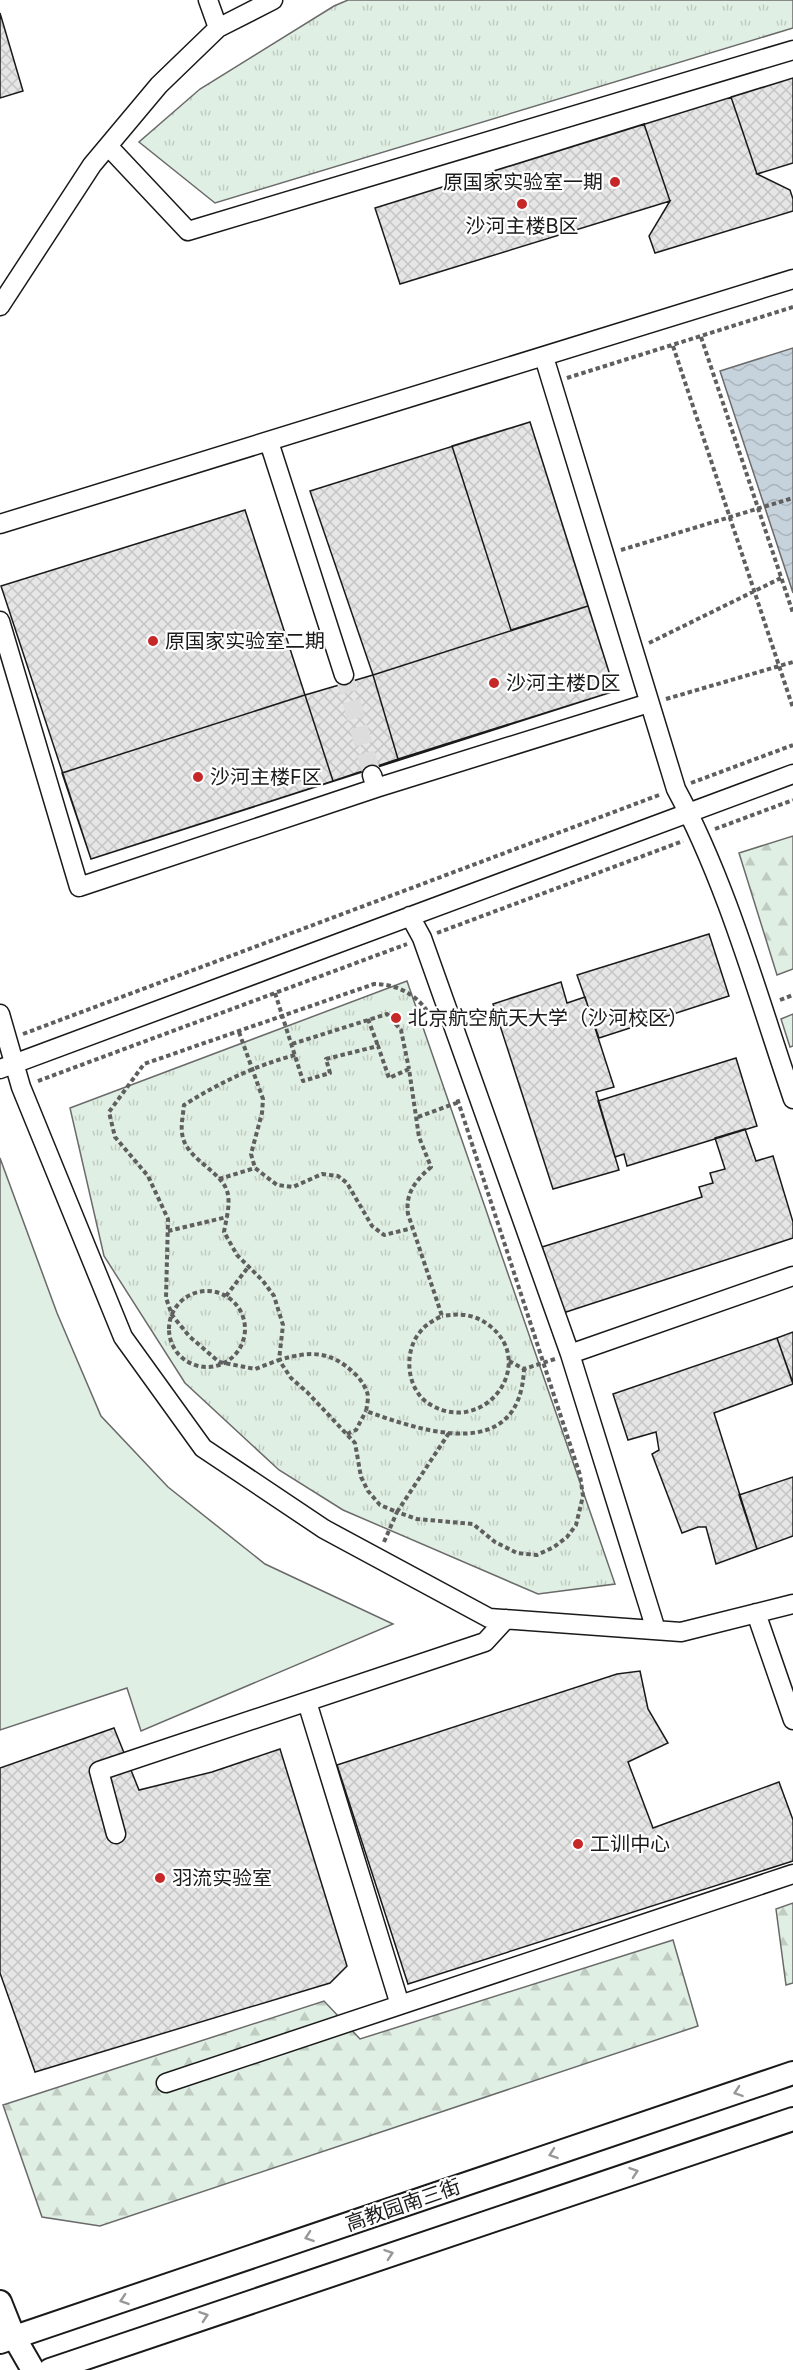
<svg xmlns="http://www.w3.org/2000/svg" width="793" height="2370" viewBox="0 0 793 2370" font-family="Inter,'Noto Sans SC',sans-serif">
  <defs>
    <pattern id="forest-firs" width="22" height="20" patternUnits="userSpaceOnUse" patternTransform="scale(1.5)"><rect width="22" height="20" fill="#e0efe3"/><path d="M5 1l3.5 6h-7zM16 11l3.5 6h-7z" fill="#c0ccc2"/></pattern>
    <pattern id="park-tufts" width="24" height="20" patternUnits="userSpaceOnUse" patternTransform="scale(1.5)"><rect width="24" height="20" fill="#e0efe3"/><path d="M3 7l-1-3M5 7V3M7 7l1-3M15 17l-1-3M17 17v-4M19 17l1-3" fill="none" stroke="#c0ccc2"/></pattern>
    <pattern id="water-waves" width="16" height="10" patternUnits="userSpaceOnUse" patternTransform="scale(1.5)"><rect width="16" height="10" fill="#c6d2dc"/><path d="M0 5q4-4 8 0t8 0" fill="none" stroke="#aab4bc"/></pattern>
    <pattern id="building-cross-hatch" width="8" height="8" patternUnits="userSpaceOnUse" patternTransform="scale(1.5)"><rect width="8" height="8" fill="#e6e6e6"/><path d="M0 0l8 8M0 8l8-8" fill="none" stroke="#c5c5c5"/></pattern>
  </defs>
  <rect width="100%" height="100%" fill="#fff"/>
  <path fill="#e0efe3" stroke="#6a6a6a" stroke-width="1.5" d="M0,1158L57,1313L101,1416L168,1487L265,1564L393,1624L141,1731L127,1688L0,1730Z"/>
  <path fill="url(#forest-firs)" stroke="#6a6a6a" stroke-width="1.5" d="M793,836V969L777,975L739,853Z
    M793,1014V1046L790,1047L781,1019Z
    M793,1903V1983L786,1985L776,1909Z
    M673,1940L698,2026L100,2226L42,2217L3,2105L324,2001L360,2039Z"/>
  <path fill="url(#park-tufts)" stroke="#6a6a6a" stroke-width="1.5" d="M348,0H793V28L215,203L139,142L200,89L334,6Z
    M407,981L615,1584L538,1594L343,1510L279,1470L185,1383L104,1256L70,1108Z"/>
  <path fill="url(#water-waves)" stroke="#6a6a6a" stroke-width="1.5" d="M793,348V593L720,371Z"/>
  <path fill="url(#building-cross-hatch)" stroke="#1a1a1a" stroke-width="1.5" d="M0,13L23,91L0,98Z
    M793,78V163L757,174L790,190L793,199V211L655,253L649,236L670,201L400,284L375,208Z
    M793,78V163L757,174L731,97Z
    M644,124L670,201L400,284L375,208Z
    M530,422L615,691L91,859L1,586L245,510L305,695L373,675L310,491Z
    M530,422L588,606L511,630L452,446Z
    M588,606L615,691L398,759L373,675Z
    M373,675L398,759L333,781L305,695Z
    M305,695L333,781L91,859L62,773Z
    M709,934L729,996L599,1038L577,975Z
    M561,982L567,1003L585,997L614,1087L596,1092L619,1170L553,1189L493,1004Z
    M736,1058L757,1126L627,1166L624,1154L615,1157L598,1101Z
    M745,1129L756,1161L773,1156L793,1222V1238L563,1313L542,1247L702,1197L699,1187L713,1183L710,1173L725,1169L715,1138Z
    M793,1332V1383L777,1338Z
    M777,1338L793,1384L714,1413L757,1549L716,1564L706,1527H698L682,1533L652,1454L659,1450L656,1432L628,1440L613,1394Z
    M793,1477V1536L757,1549L739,1495Z
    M640,1671L648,1709L668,1743L628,1762L653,1828L779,1782L793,1820V1861L408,1984L337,1765L617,1674Z
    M114,1728L139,1790L212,1772L280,1749L347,1966L330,1983L35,2072L0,1973V1768Z"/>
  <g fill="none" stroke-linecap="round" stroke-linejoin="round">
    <path stroke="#ddd" stroke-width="18" stroke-dasharray="18 9" stroke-linecap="butt" d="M344,675L372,775"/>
    <defs>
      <path id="minor" d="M208,0L218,28
        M108,146L188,231L793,50
        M0,306L92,165L159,85L218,28L273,0
        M544,357L676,789C727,883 758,997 793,1099
        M269,442L344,675
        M0,524L793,279
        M0,621L79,887L376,788L372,775
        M376,788L649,703
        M410,916L422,938L570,1354L656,1630
        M0,1014L21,1087L123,1337L203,1448L324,1529L489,1618L681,1632L793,1604
        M0,1069L793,774
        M570,1354L793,1276
        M756,1613L793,1720
        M307,1702L400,2005
        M116,1834L99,1771L485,1642L506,1619
        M166,2083L793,1874"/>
      <path id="tertiary" d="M0,2302L14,2337L33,2370
        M0,2342L793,2073
        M50,2370L793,2119"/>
    </defs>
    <use href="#minor" stroke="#1a1a1a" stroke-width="21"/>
    <use href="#tertiary" stroke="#1a1a1a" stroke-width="26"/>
    <path stroke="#5f5f5f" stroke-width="4" stroke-dasharray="4.5 3" stroke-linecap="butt" d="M701,337L793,613
      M673,346L793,708
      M567,378L793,307
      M621,550L793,498
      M649,643L781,578
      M666,699L793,662
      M691,783L793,745
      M715,829L793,800
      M437,933L683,841
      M275,993L303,1081L330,1073L326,1059L378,1046L389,1078L409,1069L419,1137L431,1167C416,1180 405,1193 408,1214L442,1316C434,1320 426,1324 420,1332C403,1352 406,1391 431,1405C485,1436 538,1364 490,1326C475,1314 460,1313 442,1316
      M780,1000L793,995
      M427,1011C415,993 395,984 374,984L144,1064L109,1112L115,1137L148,1176L168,1219L166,1298L172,1315L189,1336L219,1362L255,1369L279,1360L291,1378L307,1392L355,1443L361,1477L368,1491L380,1505L397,1512L449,1433
      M368,1019L378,1046
      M239,1032L263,1099L262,1113L251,1154L255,1168L277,1185L293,1187L322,1174L338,1176L347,1183L372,1226L384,1235L413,1228
      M23,1034L659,795
      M292,1044L387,1014L401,1030L409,1069
      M295,1055C254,1066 219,1083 184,1105C183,1116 180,1127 183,1138C189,1161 225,1173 228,1195C230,1207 226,1220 224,1232L237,1255L263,1281L274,1296L283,1325L279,1360C309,1351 330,1350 354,1373C359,1377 365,1386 367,1392C369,1397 367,1406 366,1411C424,1432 520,1464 524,1369
      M38,1081L407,944
      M418,1117L459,1102
      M219,1179L255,1168
      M168,1231L227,1217
      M169 1329a38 38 0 1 1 76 0a38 38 0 1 1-76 0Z
      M226,1296L249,1266
      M509,1361L524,1369L555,1359
      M347,1434L356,1430L366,1411
      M384,1542L397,1512L417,1519L473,1524L495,1542L517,1553L537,1555L554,1547L567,1537L576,1525L583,1496L580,1475L457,1098"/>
    <use href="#minor" stroke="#fff" stroke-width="18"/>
    <use href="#tertiary" stroke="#fff" stroke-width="22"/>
  </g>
  <defs><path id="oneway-chevron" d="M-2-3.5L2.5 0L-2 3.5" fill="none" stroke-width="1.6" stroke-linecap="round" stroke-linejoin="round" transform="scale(1.5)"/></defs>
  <g stroke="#989898">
    <use href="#oneway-chevron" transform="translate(738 2092) rotate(161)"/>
    <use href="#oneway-chevron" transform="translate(553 2154) rotate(161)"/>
    <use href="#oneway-chevron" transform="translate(634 2172) rotate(-19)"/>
    <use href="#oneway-chevron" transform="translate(309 2237) rotate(161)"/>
    <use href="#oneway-chevron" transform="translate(389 2254) rotate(-19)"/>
    <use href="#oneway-chevron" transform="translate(124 2300) rotate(161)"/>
    <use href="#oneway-chevron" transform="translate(204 2316) rotate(-19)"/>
  </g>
  <g fill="#c62828" stroke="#fff" stroke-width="2">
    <circle cx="615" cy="182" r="6"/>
    <circle cx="522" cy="204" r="6"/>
    <circle cx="153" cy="641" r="6"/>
    <circle cx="494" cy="683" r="6"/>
    <circle cx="198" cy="777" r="6"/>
    <circle cx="396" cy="1018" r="6"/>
    <circle cx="578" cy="1844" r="6"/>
    <circle cx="160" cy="1878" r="6"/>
  </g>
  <g text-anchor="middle" stroke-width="4.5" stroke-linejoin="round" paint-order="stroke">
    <g font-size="20" fill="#1a1a1a" stroke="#fff" text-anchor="start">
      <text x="603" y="189" text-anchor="end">原国家实验室一期</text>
      <text x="522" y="233" text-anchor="middle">沙河主楼B区</text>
      <text x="165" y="648">原国家实验室二期</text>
      <text x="506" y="690">沙河主楼D区</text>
      <text x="210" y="784">沙河主楼F区</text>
      <text x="408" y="1025">北京航空航天大学（沙河校区）</text>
      <text x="590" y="1851">工训中心</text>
      <text x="172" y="1885">羽流实验室</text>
    </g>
    <g font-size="20" fill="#1a1a1a" stroke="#fff">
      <text transform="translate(403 2205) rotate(-19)" y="7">高教园南三街</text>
    </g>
  </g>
</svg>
